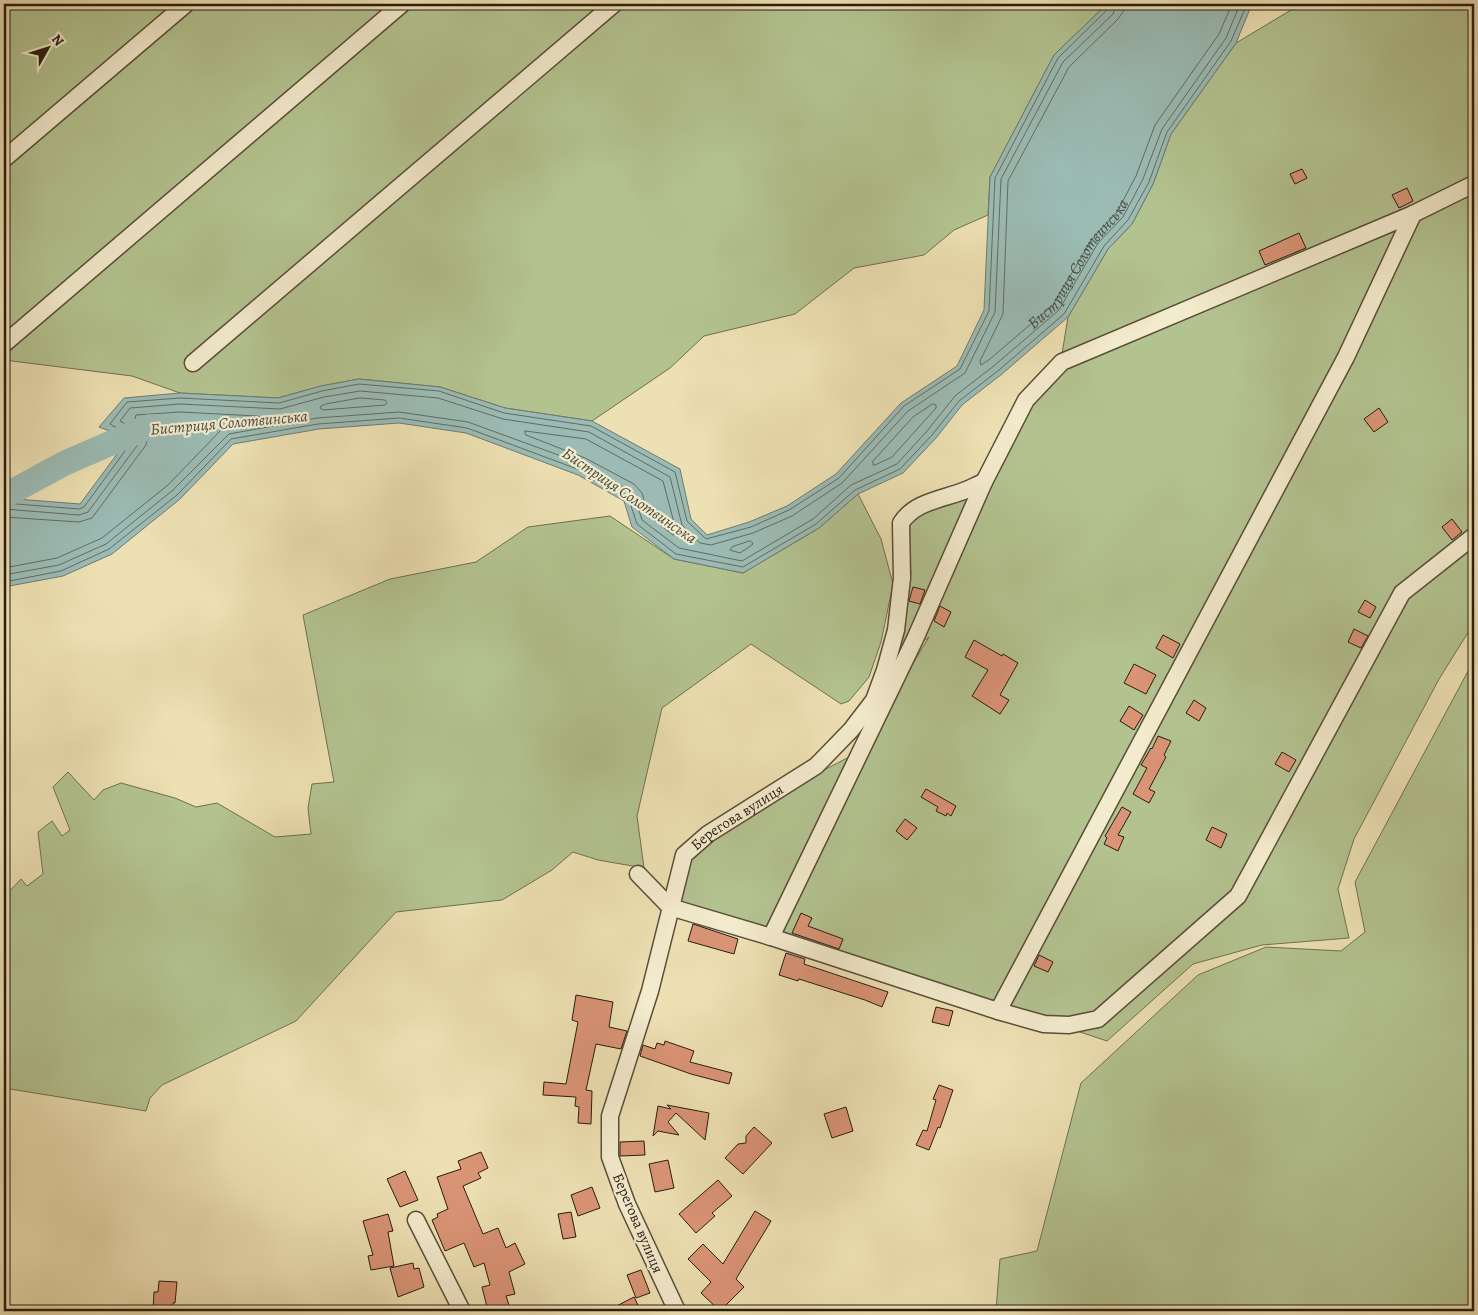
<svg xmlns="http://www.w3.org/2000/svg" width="1478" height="1315" viewBox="0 0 1478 1315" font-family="Alegreya,serif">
  <rect width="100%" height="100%" fill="#ede0b2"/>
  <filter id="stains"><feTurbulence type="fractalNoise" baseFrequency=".004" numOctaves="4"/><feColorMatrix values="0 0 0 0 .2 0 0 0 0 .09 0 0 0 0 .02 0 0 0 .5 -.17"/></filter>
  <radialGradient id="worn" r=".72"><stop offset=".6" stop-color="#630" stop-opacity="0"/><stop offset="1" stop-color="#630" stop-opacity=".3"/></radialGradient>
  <path fill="#b3c390" stroke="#6e7050" d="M4,4H1107L1054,55L990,177L988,215L954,230L924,255L854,268L795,314L704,336L670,368L592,421L505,408L440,387L359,379L321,386L278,398L180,393L132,376L4,360Z
    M1301,4H1474V623L1439,679L1354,839L1338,889L1349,938L1262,945L1193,964L1107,1041L1032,1016L674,903L687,856L788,789L868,747L895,693L929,637L895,663L904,631L911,572L906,549V525L927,506L968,493L1022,410L1060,366L1068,317L1108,249L1132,224L1153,184L1171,134L1236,43Z
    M858,494L881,539L893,584L881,642L869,677L849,701L841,704L751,644L662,708L637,816L644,868L598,860L573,852L552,870L502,900L396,912L296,1021L162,1085L150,1098L146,1111L4,1088V897L21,879L27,886L43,874L38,832L52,821L62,836L70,830L53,787L68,772L94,800L103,790L121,783L175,798L196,807L217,803L275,837L311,834L308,808L312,784L334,782L303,615L390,579L476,562L528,527L610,516L674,559L743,573L819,528Z
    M1474,660V1311H996L1000,1259L1037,1251L1081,1083L1198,975L1266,947L1341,951L1365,932L1355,882Z"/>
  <path fill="#9bbbb4" stroke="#6d7b73" d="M1107,4H1252L1236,43L1171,134L1153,184L1132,224L1108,249L1068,317L1002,374L962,405L936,438L903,473L858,494L819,528L743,573L674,559L632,527L624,501L578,475L466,433L399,423L319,429L233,444L180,499L112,554L63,576L4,587V498L80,504L129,438L99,427L124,398L180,393L278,398L321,386L359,379L440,387L505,408L592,421L680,469L691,519L707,535L749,522L787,506L836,474L901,403L957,366L984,310L990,177L1054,55Z"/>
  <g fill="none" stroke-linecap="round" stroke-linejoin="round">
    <g stroke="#626c62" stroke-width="1">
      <path id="s1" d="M1124,4L1123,12L1118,19L1069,67L1008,181L1003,314L980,361L981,365L990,359L1053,305L1092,239L1117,212L1136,176L1155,125L1219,34L1232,4"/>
      <path d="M360,398L385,400L387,403L385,405L323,410L320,408L321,406L326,404Z"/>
      <path d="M933,404L936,405V408L892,457L875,465H873V461L913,417Z"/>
      <path d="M525,431L586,439L663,481L677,534L673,535L649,516L642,493L634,484L585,458L526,435Z"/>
      <path d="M4,503L79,509L84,507L133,440C133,429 117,430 110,424L127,402L180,398L279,403L322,391L359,384L439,391L504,413L591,426L675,472L687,521L706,539L751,527L789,510L839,478L904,406L960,369L989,311L995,178L1058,58L1108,9L1110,4"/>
      <path d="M4,509L79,515L88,512L139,443C142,428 130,427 120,421L130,408L180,404L280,409L324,397L360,391L438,398L503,419L589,432L670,477L682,525L700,543L711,545L753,533L792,516L842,483L908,411L965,373L995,312L1001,179L1063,62L1113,14L1116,4"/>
      <path d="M4,517L79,522L92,518L146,445C149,434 145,426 135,419L136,415L180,412L257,416L260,417L258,421L230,425L222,429L168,485L102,538L57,558L4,568"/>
      <path d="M750,541L753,543L752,545L740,553L730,550L732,547Z"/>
      <path d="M4,575L59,565L106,544L173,490L229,434L317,418L399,412L468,422L583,464L632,492L635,497L642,520L679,548L742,561L813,519L851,485L897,464L927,431L955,396L995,365L1059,310L1098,243L1123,217L1143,179L1162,129L1226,38L1240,4"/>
      <path d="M4,582L61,571L109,549L177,495L231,439L318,424L399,418L467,428L580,470L628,497L637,524L676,554L743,567L816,524L855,490L900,469L932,435L959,401L999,370L1064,314L1104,246L1128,220L1149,182L1167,132L1231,41L1247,4"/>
    </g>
    <path stroke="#9bbbb4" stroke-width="25" d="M4,496L65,463L148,427H158"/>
  </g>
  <path fill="#da9476" stroke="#281c11" d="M1302,169L1307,178L1295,184L1290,174Z
    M1407,188L1413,201L1399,208L1392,195Z
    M1299,233L1306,248L1265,265L1259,251Z
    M1379,408L1388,422L1374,432L1364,419Z
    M1452,519L1462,532L1452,540L1442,527Z
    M913,587L925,590L920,604L909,601Z
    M1365,600L1376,607L1370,618L1358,612Z
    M940,606L951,612L944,627L934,621Z
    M1354,629L1368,636L1361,648L1348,642Z
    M1163,635L1180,644L1173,658L1156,648Z
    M974,640L1002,656L1003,654L1018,663L1000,695L1009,700L1000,714L972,696L988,670L965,657Z
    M1134,664L1156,675L1146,694L1124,683Z
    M1194,700L1206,708L1199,721L1186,713Z
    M1129,706L1143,715L1134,730L1120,721Z
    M1158,736L1171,741L1164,755L1166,757L1149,789L1155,792L1149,803L1133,794L1147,768L1141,765L1151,748L1152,749Z
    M1282,752L1296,760L1289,772L1275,764Z
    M926,789L956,806L951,816L947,813L946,816L936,811L938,807L921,797Z
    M1122,807L1131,812L1118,835L1124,837L1118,851L1104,844L1107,838L1105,836Z
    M905,819L917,828L907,840L896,831Z
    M1212,827L1227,834L1221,848L1206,840Z
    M801,913L812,918L808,926L843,939L839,949L792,933Z
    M693,924L738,939L734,954L688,941Z
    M786,953L805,959L804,964L888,992L882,1007L865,1000L799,979L798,981L779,975Z
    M1039,955L1053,962L1048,972L1034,966Z
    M576,995L613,1002L609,1027L627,1031L621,1049L596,1044L586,1090L592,1091L591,1124L578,1123L579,1107L575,1106L576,1097L543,1095L544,1082L566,1084L578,1022L572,1020Z
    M936,1007L953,1011L949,1026L932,1022Z
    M665,1041L694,1051L690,1062L732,1073L729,1084L691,1074L640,1056L643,1045L655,1049L657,1043L664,1045Z
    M939,1085L953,1090L940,1128L938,1127L929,1150L916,1145L923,1130L927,1131L936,1100L933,1099Z
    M667,1105L709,1113L705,1140L676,1113L668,1122L679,1135L658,1131L653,1136L658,1106L671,1109Z
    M846,1107L853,1131L832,1138L824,1114Z
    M754,1127L772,1143L743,1174L725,1158L738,1144L746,1143V1136Z
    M644,1141L645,1155L620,1156V1142Z
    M481,1152L488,1168L478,1173L481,1178L463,1186L483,1234L498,1228L506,1248L515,1243L525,1264L509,1272L515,1294L506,1296L511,1311H488L482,1287L490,1285L484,1263L474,1267L464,1243L445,1251L432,1220L438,1217L437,1214L448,1209L437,1177L461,1169L458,1161Z
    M668,1160L674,1188L655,1192L649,1164Z
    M405,1171L418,1200L400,1207L387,1179Z
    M718,1180L732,1196L712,1213L715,1216L696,1233L679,1214Z
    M592,1187L600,1208L578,1216L571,1195Z
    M755,1211L771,1221L736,1279L744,1287L720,1311L701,1293L711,1282L688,1259L703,1244L723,1264Z
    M571,1212L576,1237L563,1239L558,1214Z
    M388,1214L393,1231L388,1232L394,1266L371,1270L368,1256L373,1255L363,1221Z
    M413,1263L414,1269L419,1268L424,1287L398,1297L390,1268Z
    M641,1270L650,1293L636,1298L627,1275Z
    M159,1281L177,1282L175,1303H173L172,1311H153L154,1292H158Z
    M634,1297L641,1311H607Z"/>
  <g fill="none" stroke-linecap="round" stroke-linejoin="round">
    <defs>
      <g id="minor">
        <path d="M4,159L186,4"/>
        <path d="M4,344L402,4"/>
        <path d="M193,363L614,4"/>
        <path d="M638,874L670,907L771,937L998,1011L1044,1024L1069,1025L1098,1019L1238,896L1402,593L1474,536"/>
        <path d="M771,937L915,639L984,482L1026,400L1062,362L1413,214L1474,184"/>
        <path d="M998,1011L1346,357L1413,214"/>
        <path d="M416,1220L462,1311"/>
        <path id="s2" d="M677,1311L627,1204L610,1157V1116L650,991L684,855L708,834L816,766L851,730L874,700L885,670L896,630L902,578L901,523C915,501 944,499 966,490C972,488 978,484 984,482"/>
      </g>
    </defs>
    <use href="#minor" stroke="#594d39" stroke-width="19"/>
    <use href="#minor" stroke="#f3ebcd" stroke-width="16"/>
  </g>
  <g text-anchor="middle" stroke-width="4.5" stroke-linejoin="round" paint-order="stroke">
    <g font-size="15" fill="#281c11" stroke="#f3ebcd">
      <text dy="5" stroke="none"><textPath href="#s2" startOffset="546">Берегова вулиця</textPath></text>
      <text transform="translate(638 1223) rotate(67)" y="5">Берегова вулиця</text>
    </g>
    <g font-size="16" font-style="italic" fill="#4a4c42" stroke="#f3ebcd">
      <text dy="6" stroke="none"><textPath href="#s1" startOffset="546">Бистриця Солотвинська</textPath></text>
      <text transform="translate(229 422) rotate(-5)" y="6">Бистриця Солотвинська</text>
      <text transform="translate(630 495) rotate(34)" y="6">Бистриця Солотвинська</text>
    </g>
  </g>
  <rect width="1478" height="1315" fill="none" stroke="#ede0b2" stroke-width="20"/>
  <rect x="5" y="5" width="1468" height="1305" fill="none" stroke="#281c11" stroke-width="2.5"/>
  <rect x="10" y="10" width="1458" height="1295" fill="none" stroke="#281c11"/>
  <g transform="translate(48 48) rotate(51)" stroke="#f3ebcd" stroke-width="4" paint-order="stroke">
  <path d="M0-4L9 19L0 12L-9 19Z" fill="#281c11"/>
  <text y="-8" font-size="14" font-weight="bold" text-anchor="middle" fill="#281c11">N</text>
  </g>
  <rect width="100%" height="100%" filter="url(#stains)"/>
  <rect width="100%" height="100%" fill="url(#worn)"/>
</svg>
